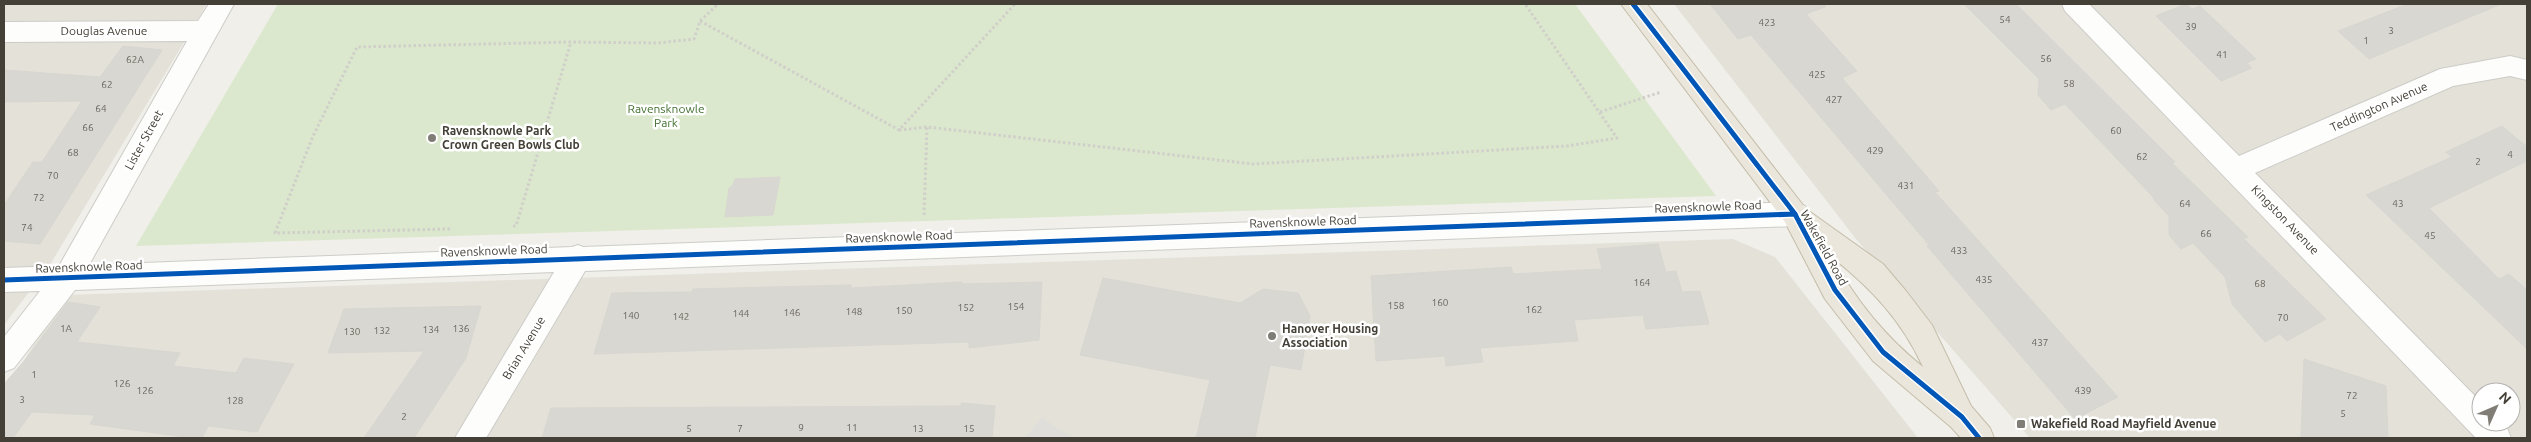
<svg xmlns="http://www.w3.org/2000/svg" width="2531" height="442" viewBox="0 0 2531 442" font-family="Ubuntu,sans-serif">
  <rect width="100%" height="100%" fill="#f0efea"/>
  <path fill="#e3e1d8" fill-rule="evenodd" d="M4,4H207L51,263L4,325Z
    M1674,4H2527V438H2030L1856,239ZM2481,392H2511V422H2481Z
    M1733,239L1775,257L1918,438H4V391L66,295Z"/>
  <path fill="#dbe8cd" d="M278,4H1575L1716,196L136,246Z"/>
  <path fill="#dfdeda" d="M1042,418L1073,438H1025Z"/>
  <path fill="#d9d7d2" stroke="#d8d6d0" d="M1710,4H1825V7L1806,14L1857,71L1842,78L1939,191L1935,192L2118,397L2075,419L1950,273L1927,246L1929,245L1751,35L1738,39Z
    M1964,4H2016L2175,162L2172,163L2248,237L2244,239L2326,319L2287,341L2280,334L2265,342L2232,304L2225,277L2193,243L2181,249L2169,235V216L2153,199H2155L2065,104L2051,110L2038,95L2039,79Z
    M2186,4L2192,9L2200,6L2256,59L2247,63L2252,68L2221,81L2156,16Z
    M2408,4H2498L2499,5L2369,59L2338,31Z
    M123,46L162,50L40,244L4,241V205L33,162H42L82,101L4,102V70L100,77Z
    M2502,126L2527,147V161L2429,208L2499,279L2509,274L2527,290V349L2366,195L2452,157L2446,152Z
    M780,177L773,215L725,217L729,188L733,185L735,179Z
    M1658,244L1666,272L1676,271L1682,292L1700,291L1709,324L1646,329L1643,315L1574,320L1578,341L1480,348L1483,362L1446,366L1445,356L1376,361L1371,276L1511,267L1513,274L1602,269L1597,249Z
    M1103,278L1240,303L1263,289L1298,293L1310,316L1301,370L1270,365L1255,438H1196L1210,380L1080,355Z
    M962,282V284L1042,282L1039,340L969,348V342L594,354L612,293L692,292L693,289L851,285V288Z
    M68,302L100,307L77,342L180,353L173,366L236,373L244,358L294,364L257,432L208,426L202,438H192L90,424L95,415L32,412L13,438H4V384L26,359Z
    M481,306L466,358L414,438H364L424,351L328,353L344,309Z
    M2304,359L2386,386L2388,438H2301Z
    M961,403L995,406L992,438H542L551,408L961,406Z"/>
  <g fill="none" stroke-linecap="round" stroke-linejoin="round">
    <defs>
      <path id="minor" d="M209,4H234L89,265L572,247L578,245L583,247L1795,202L1805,206L1809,214L1805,222L1795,226L585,271L486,438H455L554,272L75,290L14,368L4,372V337L40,291L4,292V268L59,266L187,41L4,42V22L198,21Z
        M2062,4H2089L2239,156L2440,69L2510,56L2527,60V80L2510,76L2453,86L2255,173L2481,402V422H2501L2507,428L2511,438H2476L2065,11Z"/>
      <path id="highway" d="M1621,4H1647L1806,209L1883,264L1906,291L1932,325L1971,406L1990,428L1994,438H1961L1951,427L1873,361L1825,299L1785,222ZM1833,258C1872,289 1902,321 1923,367C1886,337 1855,300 1833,258Z"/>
    </defs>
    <use href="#minor" stroke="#cdccc8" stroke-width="2"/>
    <use href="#highway" stroke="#c5bda9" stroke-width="2"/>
    <path stroke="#d0cfca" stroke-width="3" stroke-dasharray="2.5 2.5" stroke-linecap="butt" d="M700,21L899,130L1015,4
      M1600,112L1661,92
      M899,130L927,127L1253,164L1567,146L1617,138L1525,4
      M924,215L927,127
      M513,226H516L571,42
      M450,229L275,233L313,136L357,47L571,42L658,43L694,39L700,21L718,4"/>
    <use href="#minor" fill="#fdfdfc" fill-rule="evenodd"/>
    <use href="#highway" fill="#eae6db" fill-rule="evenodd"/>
    <defs>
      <path id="cycleway" d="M1633,4L1795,214L1835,290L1883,352L1962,417L1979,438
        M4,280L1795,214"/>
    </defs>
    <use href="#cycleway" stroke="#fff" stroke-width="8"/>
    <use href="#cycleway" stroke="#0057b8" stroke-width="5"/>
  </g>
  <g fill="#807d76" stroke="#fff" stroke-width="2">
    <circle cx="432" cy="138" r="5"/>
    <circle cx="1272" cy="336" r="5"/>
    <rect x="2016" y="419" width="10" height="10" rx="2.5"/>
  </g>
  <g text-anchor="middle" stroke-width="5" stroke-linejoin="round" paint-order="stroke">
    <g font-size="10" fill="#6a665e">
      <text x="2005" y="23">54</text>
      <text x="1767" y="26">423</text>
      <text x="2191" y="30">39</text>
      <text x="2391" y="34">3</text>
      <text x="2366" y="44">1</text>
      <text x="2222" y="58">41</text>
      <text x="2046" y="62">56</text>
      <text x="135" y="63">62A</text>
      <text x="1817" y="78">425</text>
      <text x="2069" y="87">58</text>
      <text x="107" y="88">62</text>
      <text x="1834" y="103">427</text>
      <text x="101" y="112">64</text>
      <text x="88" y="131">66</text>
      <text x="2116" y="134">60</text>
      <text x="1875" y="154">429</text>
      <text x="73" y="156">68</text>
      <text x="2510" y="158">4</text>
      <text x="2142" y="160">62</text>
      <text x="2478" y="165">2</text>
      <text x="53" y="179">70</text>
      <text x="1906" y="189">431</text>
      <text x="39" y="201">72</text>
      <text x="2185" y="207">64</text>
      <text x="2398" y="207">43</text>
      <text x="27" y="231">74</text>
      <text x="2206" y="237">66</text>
      <text x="2430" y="239">45</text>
      <text x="1959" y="254">433</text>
      <text x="1984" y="283">435</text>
      <text x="1642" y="286">164</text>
      <text x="2260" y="287">68</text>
      <text x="1440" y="306">160</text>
      <text x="1396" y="309">158</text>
      <text x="1016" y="310">154</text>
      <text x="966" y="311">152</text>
      <text x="1534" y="313">162</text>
      <text x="904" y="314">150</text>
      <text x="854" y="315">148</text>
      <text x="792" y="316">146</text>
      <text x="741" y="317">144</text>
      <text x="631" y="319">140</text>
      <text x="681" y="320">142</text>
      <text x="2283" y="321">70</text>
      <text x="66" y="332">1A</text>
      <text x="461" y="332">136</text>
      <text x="431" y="333">134</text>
      <text x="382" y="334">132</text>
      <text x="352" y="335">130</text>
      <text x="2040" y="346">437</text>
      <text x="34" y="378">1</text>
      <text x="122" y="387">126</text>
      <text x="145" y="394">126</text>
      <text x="2083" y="394">439</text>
      <text x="2352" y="399">72</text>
      <text x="22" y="403">3</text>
      <text x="235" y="404">128</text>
      <text x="2343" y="417">5</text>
      <text x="404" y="420">2</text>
      <text x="801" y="431">9</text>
      <text x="852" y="431">11</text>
      <text x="689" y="432">5</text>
      <text x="740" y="432">7</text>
      <text x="918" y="432">13</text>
      <text x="969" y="432">15</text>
    </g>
    <g font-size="12" fill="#444037" stroke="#fff">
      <text x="104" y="35">Douglas Avenue</text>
      <text transform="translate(2379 107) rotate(-24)" y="4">Teddington Avenue</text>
      <text transform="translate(144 140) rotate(-61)" y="4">Lister Street</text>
      <text transform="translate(1708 207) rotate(-2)" y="4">Ravensknowle Road</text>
      <text transform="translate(2285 220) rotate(46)" y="4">Kingston Avenue</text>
      <text transform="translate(1303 222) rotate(-2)" y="4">Ravensknowle Road</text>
      <text transform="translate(899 237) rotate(-2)" y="4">Ravensknowle Road</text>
      <text transform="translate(1824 248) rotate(61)" y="4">Wakefield Road</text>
      <text transform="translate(494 251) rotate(-2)" y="4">Ravensknowle Road</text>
      <text transform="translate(89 267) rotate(-2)" y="4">Ravensknowle Road</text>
      <text transform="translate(524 348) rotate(-59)" y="4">Brian Avenue</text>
    </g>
    <g font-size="12" fill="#437031" stroke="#fff">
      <text x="666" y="113">Ravensknowle<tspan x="666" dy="14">Park</tspan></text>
    </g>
    <g font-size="12" font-weight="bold" fill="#444037" stroke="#fff" text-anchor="start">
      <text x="442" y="135">Ravensknowle Park<tspan x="442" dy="14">Crown Green Bowls Club</tspan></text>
      <text x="1282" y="333">Hanover Housing<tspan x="1282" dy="14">Association</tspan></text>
      <text x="2031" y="428">Wakefield Road Mayfield Avenue</text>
    </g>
  </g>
  <rect width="2531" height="442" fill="none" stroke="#444037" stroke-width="10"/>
  <g transform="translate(2496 407) rotate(45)"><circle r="24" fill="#ffffff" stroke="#b4b3af"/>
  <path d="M0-4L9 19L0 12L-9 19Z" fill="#807d76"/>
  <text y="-8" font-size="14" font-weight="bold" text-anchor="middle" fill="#444037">N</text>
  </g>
</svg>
